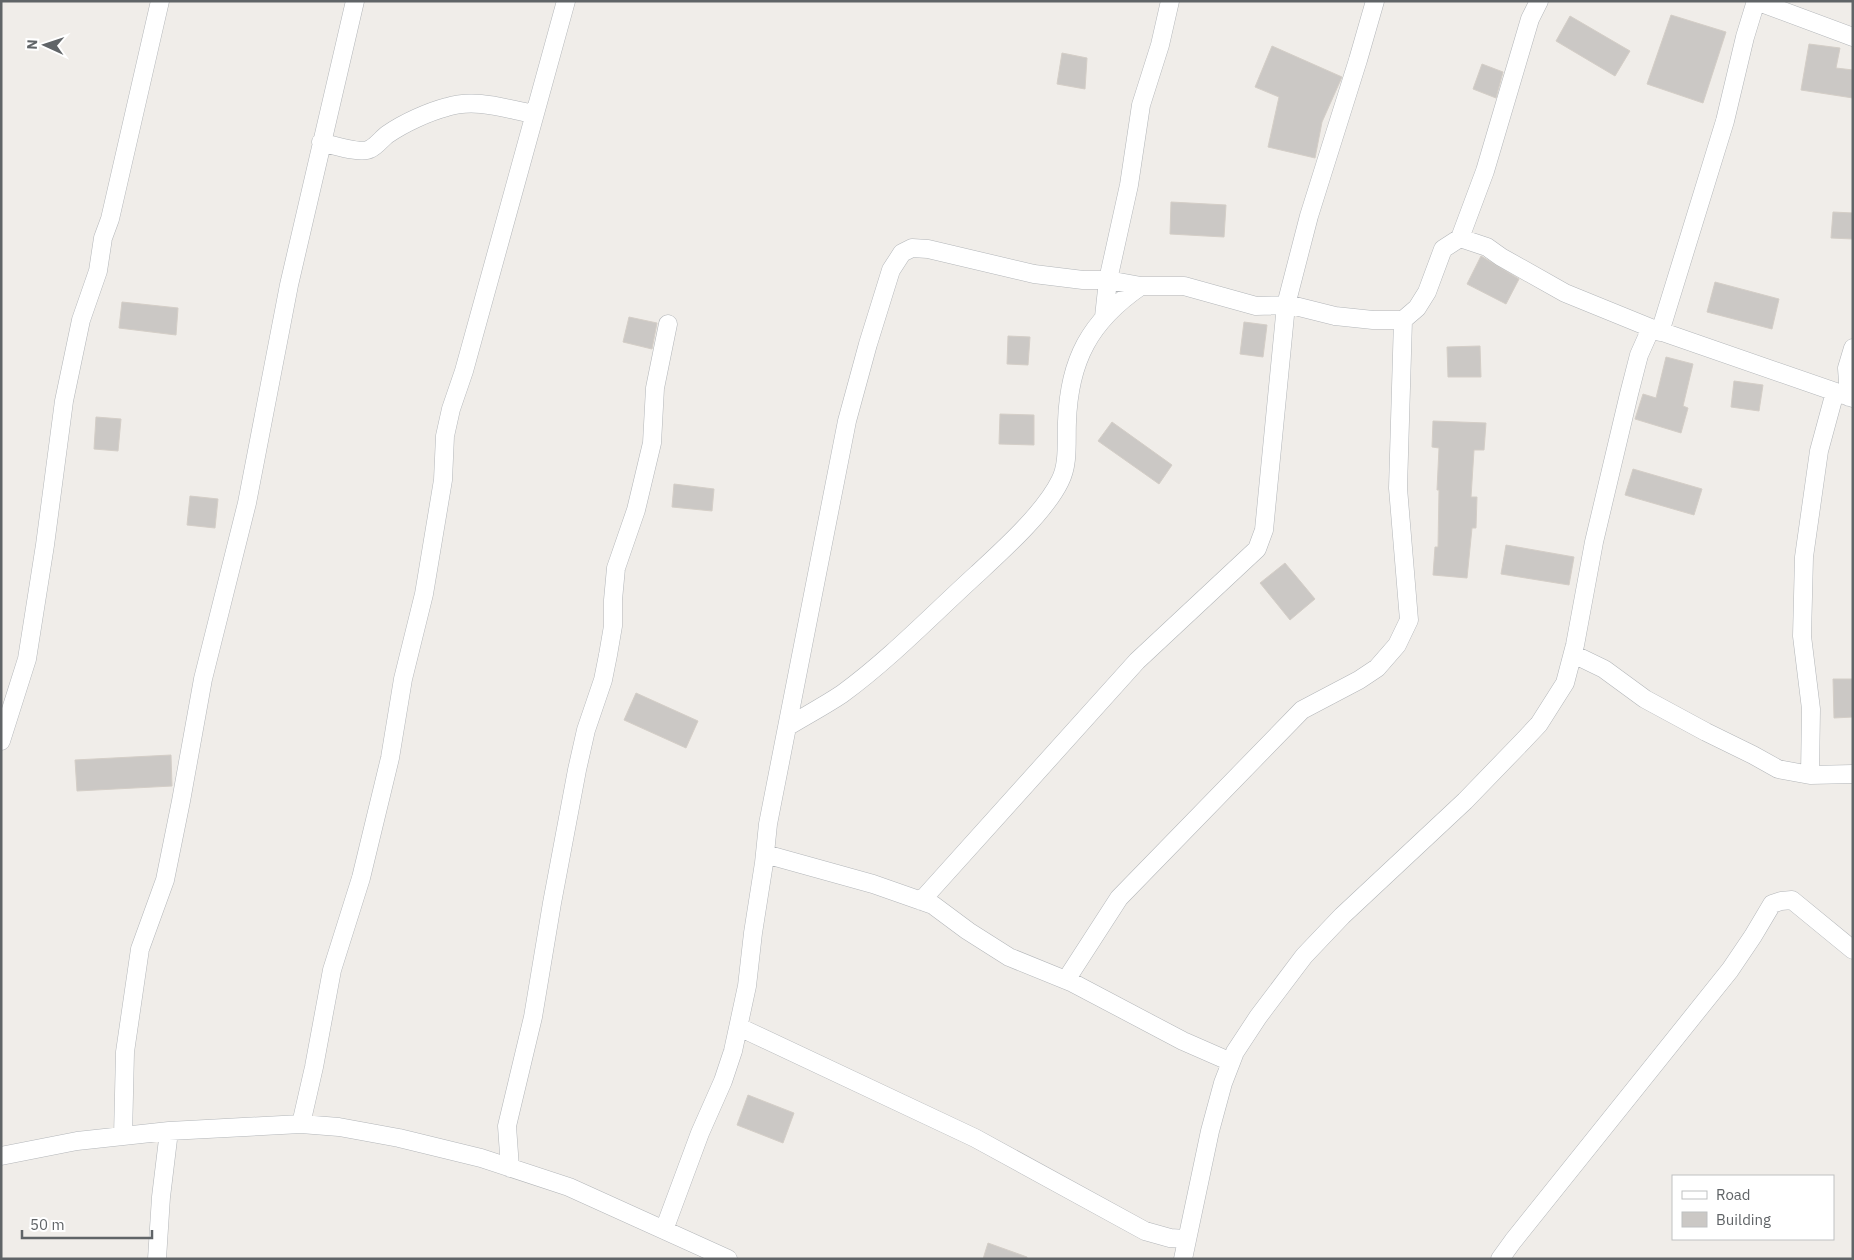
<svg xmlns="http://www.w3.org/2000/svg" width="1854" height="1260" viewBox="0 0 1854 1260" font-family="'IBM Plex Sans',sans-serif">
  <rect width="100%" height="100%" fill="#f0ede9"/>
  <path fill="#cbc8c5" stroke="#d4cec7" d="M1671,15L1726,32L1703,103L1647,84Z
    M1570,16L1630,51L1615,76L1556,41Z
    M1809,44L1840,48L1836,68L1853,70V98L1801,90Z
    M1272,46L1342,77L1322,122L1315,158L1268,147L1279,97L1255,87Z
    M1062,53L1087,58L1085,89L1057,84Z
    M1482,64L1503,72L1496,98L1473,89Z
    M1171,202L1226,205L1224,237L1170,234Z
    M1833,212L1853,213V239L1831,238Z
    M1481,256L1519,279L1506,304L1467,284Z
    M1715,282L1779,299L1772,329L1707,312Z
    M122,302L178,308L176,335L119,328Z
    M629,317L657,323L652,349L623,342Z
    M1244,322L1267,325L1263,357L1240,354Z
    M1008,336L1030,337L1028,365L1007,364Z
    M1480,346L1481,377H1448L1447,347Z
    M1666,357L1693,364L1683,406L1688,408L1681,433L1635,419L1643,394L1656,398Z
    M1734,381L1763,385L1759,411L1731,407Z
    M1000,414L1034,415V445L999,444Z
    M96,417L121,419L118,451L94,449Z
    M1433,421L1486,423L1484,450H1474L1471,497H1477L1476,528H1472L1467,578L1433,575L1435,547H1438L1439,490H1437L1439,448L1432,447Z
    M1112,422L1172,465L1159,484L1098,441Z
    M1633,469L1702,489L1694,515L1625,495Z
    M674,484L714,489L712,511L672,507Z
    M190,496L218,499L215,528L187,525Z
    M1506,545L1574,557L1569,585L1501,574Z
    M1285,563L1315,599L1290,620L1260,583Z
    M1833,679H1853V717L1834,718Z
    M636,693L698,721L686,748L624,720Z
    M171,755L172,786L77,791L75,760Z
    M748,1095L794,1113L783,1143L737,1125Z
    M988,1243L1027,1257V1259H983Z"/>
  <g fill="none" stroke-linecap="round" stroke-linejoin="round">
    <defs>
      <path id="minor" d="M1756,1L1853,37
        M321,142C332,145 361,154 370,149C377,146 382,138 388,134C404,123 428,112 447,107C476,98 506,109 534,114
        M1460,238L1487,247L1501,257L1565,293L1651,328L1853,398
        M1104,317L1108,280L1129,185L1141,105L1160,45L1170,1
        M1660,332L1725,121L1745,37L1756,1
        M1849,397L1847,368L1853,348
        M1573,654L1604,669L1645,699L1706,732L1753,755L1778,769L1810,775L1853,774
        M787,727C805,716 824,706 842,694C890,659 933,614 977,574C1003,550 1045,512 1060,481C1069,464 1066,441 1067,422C1069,360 1090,321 1141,286
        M1,741L27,659L45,545L64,401L81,320L98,271L103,238L110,219L160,1
        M1810,775L1811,709L1802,636L1804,557L1819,451L1835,392
        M765,854L873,884L933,905L968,931L1009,957L1073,983L1183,1041L1231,1062
        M921,901L1137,661L1257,549L1264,530L1286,305L1309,216L1358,60L1375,1
        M1066,980L1119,898L1302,710L1359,680L1377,668L1397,645L1409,620L1398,488L1403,320
        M739,1027L975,1138L1145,1231L1170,1238L1186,1239
        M301,1124L314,1067L332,970L361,878L390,758L403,679L424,594L443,480L445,436L451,409L464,371L566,1
        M123,1136L125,1052L140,949L165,880L181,801L203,679L247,503L289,285L355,1
        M1,1156L77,1141L169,1131L301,1124L339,1127L399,1138L481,1158L569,1187L728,1259
        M510,1168L507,1126L533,1017L552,903L577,770L586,730L603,680L608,655L613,626V600L616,568L636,510L652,443L655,388L668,324
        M664,1230L700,1133L723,1081L733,1051L747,986L753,933L764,863L768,824L847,421L868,344L891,270L902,253L912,248L928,249L1034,274L1083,280H1108L1141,286H1184L1256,306L1291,305L1335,316L1373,320H1403L1417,308L1427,292L1443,249L1460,238L1485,171L1530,19L1539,1
        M157,1259L161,1197L169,1131
        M1183,1259L1210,1131L1223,1083L1235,1052L1258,1017L1304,956L1342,916L1465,801L1524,740L1539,724L1565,683L1575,645L1594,542L1629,394L1639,355L1651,328
        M1500,1259L1513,1241L1730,970L1753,936L1772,904L1781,901L1792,900L1853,950"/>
    </defs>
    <use href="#minor" stroke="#b3b6b9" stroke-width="19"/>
    <use href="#minor" stroke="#fff" stroke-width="18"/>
  </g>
  <rect width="1854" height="1260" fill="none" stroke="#606467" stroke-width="5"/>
  <rect x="1672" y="1175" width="162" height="65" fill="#ffffff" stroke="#bfc1c2"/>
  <rect x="1682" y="1191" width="25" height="8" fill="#ffffff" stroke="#bfc1c2"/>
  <text x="1716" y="1200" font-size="15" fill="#606467">Road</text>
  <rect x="1682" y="1212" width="25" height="15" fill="#cbc8c5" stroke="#bfc1c2"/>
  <text x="1716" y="1225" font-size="15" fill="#606467">Building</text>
  <g transform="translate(45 45) rotate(273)" stroke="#ffffff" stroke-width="4" paint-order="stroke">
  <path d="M0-4L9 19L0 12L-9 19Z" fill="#606467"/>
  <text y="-8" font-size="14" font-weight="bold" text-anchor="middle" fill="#606467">N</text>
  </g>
  <path d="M22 1230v8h130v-8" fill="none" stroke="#606467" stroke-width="2.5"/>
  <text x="30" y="1230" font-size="15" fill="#606467" stroke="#ffffff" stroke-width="4" paint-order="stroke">50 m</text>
</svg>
